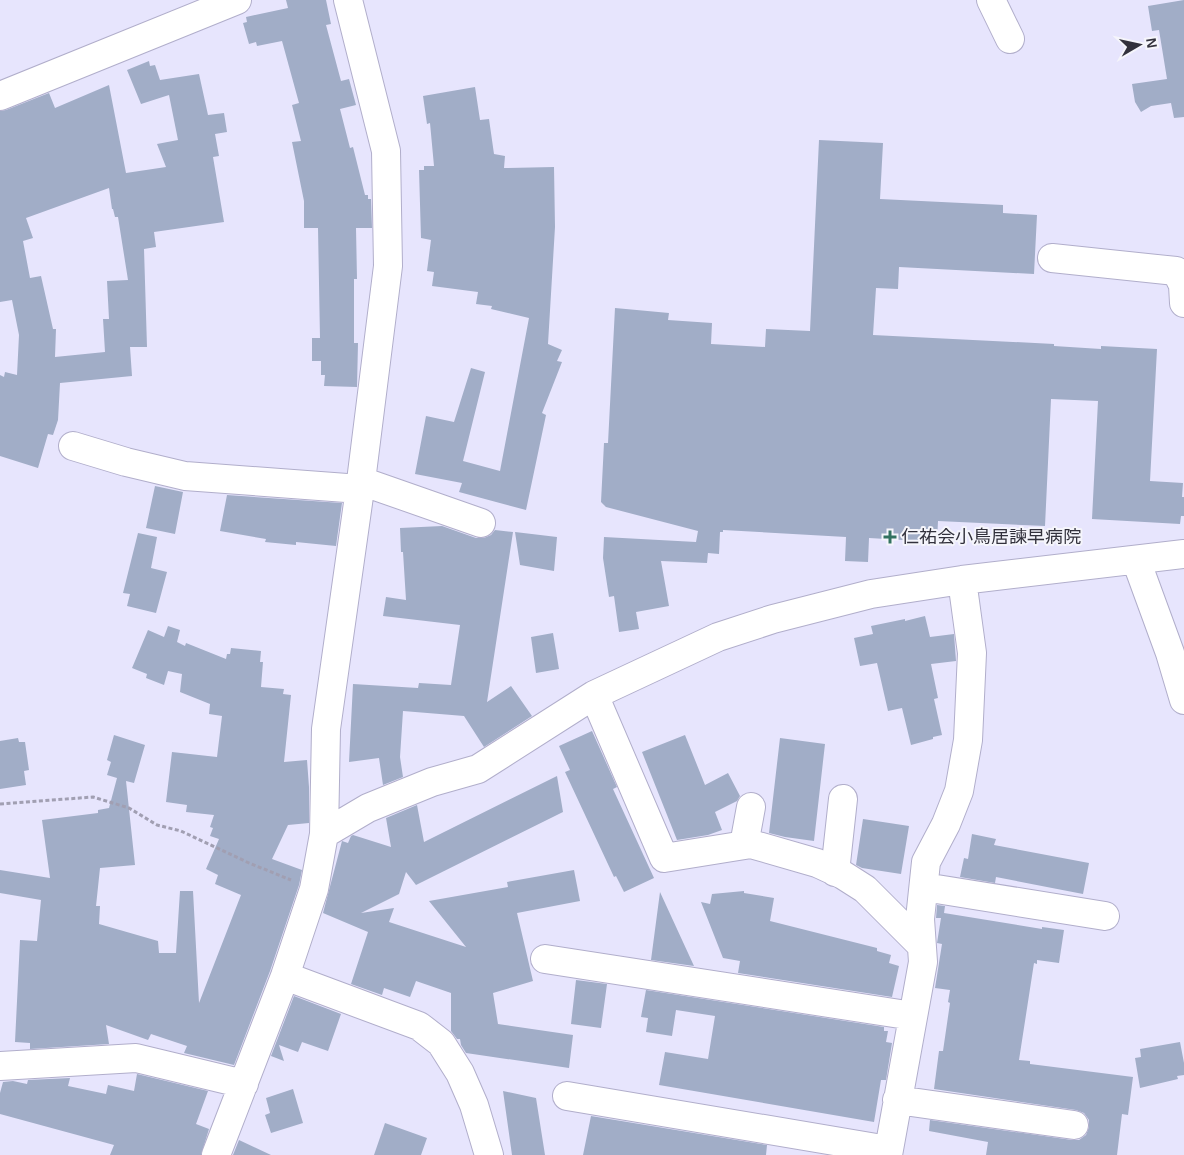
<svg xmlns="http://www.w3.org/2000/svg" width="1184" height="1155" viewBox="0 0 1184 1155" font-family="Helvetica,'Noto Sans JP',sans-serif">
  <rect width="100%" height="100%" fill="#e7e5fd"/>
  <path fill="#a1adc7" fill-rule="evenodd" d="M286,0H326L331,24L326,25L341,81L349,79L356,105L340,109L350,148L353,147L365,195H368V199H371L372,228H356L357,279H354V343H358L357,387L324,386L325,375H321V361H312V338H320L318,228H304V201L292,142L301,141L292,105L299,103L282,41L257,46L256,42L249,44L243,23L247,22L246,17L288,8Z
    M1184,0V117L1174,118L1171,103L1151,106L1141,112L1135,102L1132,84L1167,79L1159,30L1152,31L1148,6Z
    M149,61L150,66L155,65L160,80L199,74L208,115L224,113L227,132L215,134L219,156L213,157L224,222L154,232L156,247L144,249L147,347H130L132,376L60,383L58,420L53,435L48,434L38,468L0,456V375L4,377L5,372L17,375L19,335L12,300L0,302V111L6,110L49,93L55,108L109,85L126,173L166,167L157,144L178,140L169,95L141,104L127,70ZM109,188L112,209H113L115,217H118L128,280L107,281L109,319H103L105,352L55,357L56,329H53L41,276L30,278L23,241L33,238L26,218Z
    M475,87L480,120L489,119L494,154L505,156L504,168L554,167L555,227L548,344L562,350L557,361L562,362L542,413L546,415L526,510L459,492L462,483L415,474L426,416L454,422L471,368L485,372L463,461L500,471L529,318L491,309L492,306L476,304L478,292L432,286L434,272L427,271L431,240L421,238L419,170H424V166H434L430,123L427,124L423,96Z
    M819,140L883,143L880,199L1003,205V213L1037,215L1034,274L899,267L898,289L876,288L873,335L1054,344V346L1101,349V346L1157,349L1150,481L1183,483L1182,497H1184V516H1181L1180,524L1092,519L1098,401L1051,399L1045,526L938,521L937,542L869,538L868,562L845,561L846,537L723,530V532H720L719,554L708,553L707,563L661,561L669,606L636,612L639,629L619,632L614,596L609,597L603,558L604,537L696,542L698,531L606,507L601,502L604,443H608L615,308L669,313L668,320L712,323L711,344L765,347L766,329L810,331Z
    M155,486L183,492L175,534L146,528Z
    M227,495L342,503L336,546L296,542V545L265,542L266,539L220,531Z
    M442,526L476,538H484L491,535L495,530L513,532L487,702L511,686L532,716L484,747L464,716L403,711L400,757L403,777L383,785L379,758L349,762L353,684L418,688L419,683L451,685L460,625L383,616L386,597L406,600L403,552H401L400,528Z
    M515,532L557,537L554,571L520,565Z
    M138,533L157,537L151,568L167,572L156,613L127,606L130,594L123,593Z
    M925,616L930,637L954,634L956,661L931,664L938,698L934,699L942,735L933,737V739L911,745L902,708L888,711L877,663L860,666L854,638L873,634L871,626L905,619V621Z
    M168,626L180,630L177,642L185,646L186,643L226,659L227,654H230L231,648L261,651L260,662H263L261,687L284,689L283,694L291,695L284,762L307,760L309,787V823L288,825L272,859L302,870L299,885L270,971L234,1065L184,1053L187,1046L151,1034L148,1040L106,1025L109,1044L30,1049V1043L15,1042L20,940L37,941L41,900L0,893V870L50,878L42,820L98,813V810L109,808L117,778L107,775L111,762L107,760L114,735L145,745L134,783L126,781L135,865L100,868L96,906H100L99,924L158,941L159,953H176L180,891H193L199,1003L241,895L215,884L218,875L206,869L219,839L210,836L213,828L210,827L214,815L186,812L187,805L166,802L172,752L217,757L222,716L209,714L210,704L180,692L182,674L168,671L164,685L146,678L147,674L132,668L148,630L164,637Z
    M553,633L559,669L536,673L531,637Z
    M592,731L617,787L613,789L654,878L624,892L616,876L614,877L565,772L570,770L559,746Z
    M685,735L705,785L728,773L740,796L737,801L715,812L722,830L708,835L677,840L642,752Z
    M18,738L19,742H25L29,770L24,771L26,785L0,789V741Z
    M780,738L825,744L814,841L785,837L769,833Z
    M557,776L563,812L416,885L406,872L399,894L361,913L394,908L389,922L466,947L429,901L508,887L507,882L574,870L580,901L517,913L533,981L493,993L498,1024L573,1035L569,1068L466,1053L461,1045L460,1039H457L451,1031V993L416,981L410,997L384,988L382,995L351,984L368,932L323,913L342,841L348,843L351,836L353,835L391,847L386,818L417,805L424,842Z
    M863,819L909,826L901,874L862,868L856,865Z
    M972,834L996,839L994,845L1089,863L1083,894L996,877L995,883L960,877L964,858L968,859Z
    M744,891V893L774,898L770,921L877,948V951L891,955L889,963L899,966L892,997L738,973L740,961L723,958L701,902L710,904L712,894Z
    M660,892L694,966L651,960Z
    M937,905L945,906L944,913L1042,929V927L1064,930L1059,963L1037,960V964L1034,963L1019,1060L1030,1061V1064L1133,1077L1128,1115L1122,1114L1117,1155H986L988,1142L929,1131L930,1120L1072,1140H1079L1086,1135L1089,1127V1120L1084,1113L1076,1110L934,1089L939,1051H943L950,1003L948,1002L950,990L935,988L942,944L937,943L941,918H936Z
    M576,980L607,984L601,1028L571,1024Z
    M646,990L884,1027V1031H888L886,1042L892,1043L886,1080H881L874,1122L659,1085L665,1052L708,1059L715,1016L676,1010L672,1036L646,1032L648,1018L641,1017Z
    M294,996L341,1014L328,1051L302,1042L298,1052L279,1045L284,1061L271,1056Z
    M1180,1042L1184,1063V1075L1177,1076L1178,1079L1140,1088L1135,1058L1141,1057L1140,1049Z
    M137,1074L208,1091L196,1124L209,1129L201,1155H110L114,1145L0,1114V1093L3,1082L13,1081L27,1084L28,1080L70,1078L68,1086L106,1094L108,1085L134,1091Z
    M293,1089L303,1123L271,1133L265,1115L270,1113L266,1098Z
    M503,1091L536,1098L545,1155H512Z
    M591,1116L767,1145L766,1155H583Z
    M385,1123L427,1138L421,1155H374Z
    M239,1140L271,1155H233Z"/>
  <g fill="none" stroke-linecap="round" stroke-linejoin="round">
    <defs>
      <path id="minor" d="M991,0L1010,39
        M0,96L237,0
        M1052,258L1176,271L1183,285L1184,303
        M73,446L126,462L185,476L360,489
        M361,481L481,523
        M1136,560L1170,653L1184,700
        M594,695L664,858L751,844L817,863L843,875L865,889L921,945
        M324,834L368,808L432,782L478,769L594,695L718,637L773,619L871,594L962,580L1184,554
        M744,845L751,807
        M835,872L843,799
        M924,887L1105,916
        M545,959L913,1016
        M285,976L419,1026L441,1043L460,1073L474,1105L489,1155
        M0,1066L136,1058L244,1084
        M567,1096L888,1150
        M897,1100L1074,1125
        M216,1155L285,976L314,889L324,834L326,729L360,489L388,266L386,151L348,0
        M888,1155L923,962L920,919L926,862L946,824L959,791L968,740L972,653L962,580"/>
    </defs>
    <use href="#minor" stroke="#b1aecb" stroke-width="30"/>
    <path stroke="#a19fb2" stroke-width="3" stroke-dasharray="4 2.5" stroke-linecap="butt" d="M0,804L93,797L129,808L157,825L181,831L249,863L291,880"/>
    <use href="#minor" stroke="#fff" stroke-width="28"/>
  </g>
  <path fill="#337260" stroke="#f5f5fb" stroke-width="2" d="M887.5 529.5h5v5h5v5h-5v5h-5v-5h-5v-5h5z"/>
  <g text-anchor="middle" stroke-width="4" stroke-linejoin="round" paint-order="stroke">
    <g font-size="18" fill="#32313c" stroke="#f5f5fb" text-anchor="start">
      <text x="901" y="543">仁祐会小鳥居諫早病院</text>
    </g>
  </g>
  <g transform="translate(1139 45) rotate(81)" stroke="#f5f5fb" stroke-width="4" paint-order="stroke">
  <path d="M0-4L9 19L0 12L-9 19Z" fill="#32313c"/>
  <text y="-8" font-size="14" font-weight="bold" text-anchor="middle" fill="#32313c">N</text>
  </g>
</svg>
